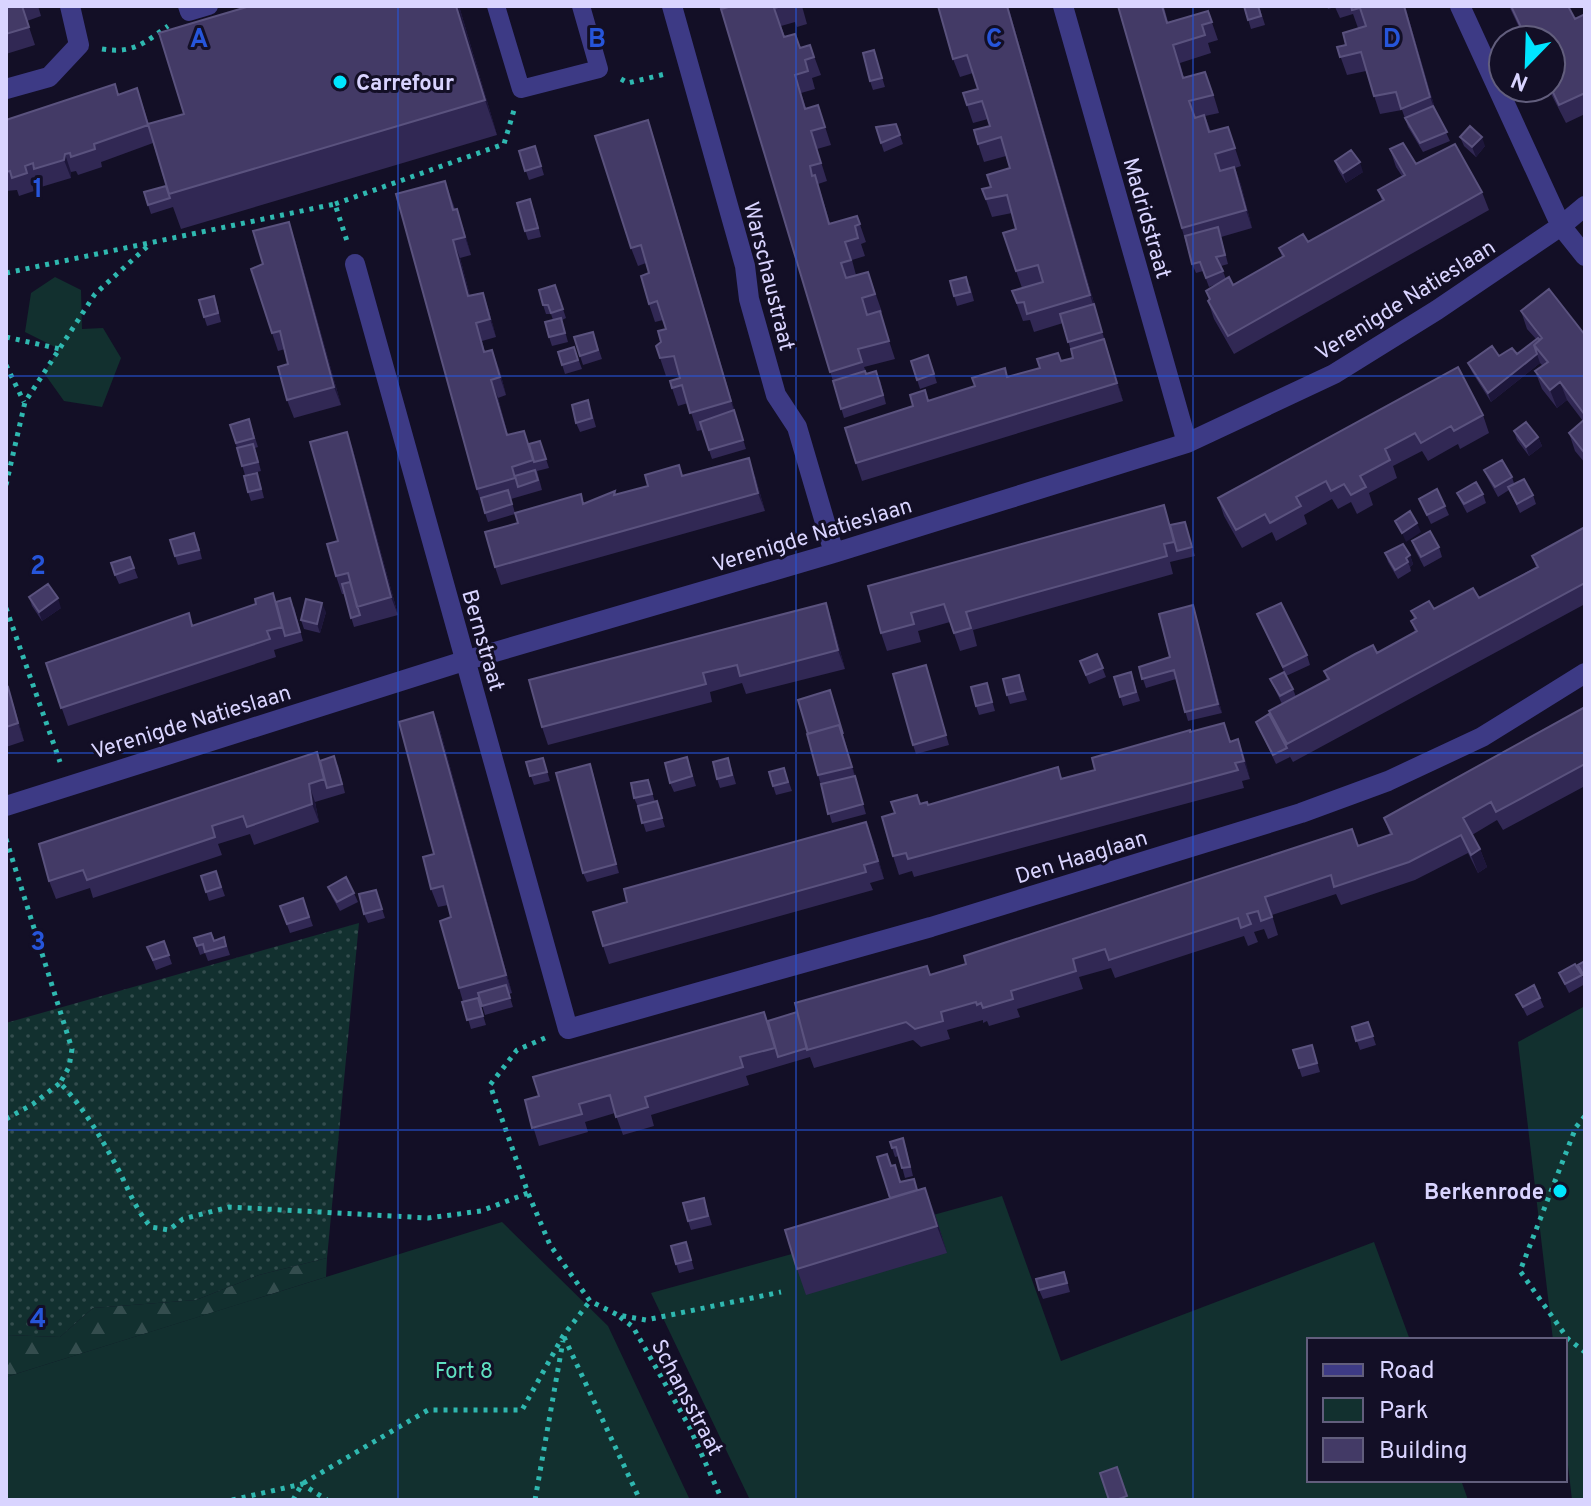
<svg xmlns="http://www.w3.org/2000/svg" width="1591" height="1506" viewBox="0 0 1591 1506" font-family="Overpass,sans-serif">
  <defs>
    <pattern id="grass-dots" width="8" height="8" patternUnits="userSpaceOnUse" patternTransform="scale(2)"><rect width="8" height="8" fill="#12302f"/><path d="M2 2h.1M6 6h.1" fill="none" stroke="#344d4e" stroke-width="1.8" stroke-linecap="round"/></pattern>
    <pattern id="forest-firs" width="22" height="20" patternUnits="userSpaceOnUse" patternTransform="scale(2)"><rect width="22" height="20" fill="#12302f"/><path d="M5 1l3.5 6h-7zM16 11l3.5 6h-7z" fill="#344d4e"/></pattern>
  </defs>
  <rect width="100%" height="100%" fill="#130f26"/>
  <path fill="url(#grass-dots)" d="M359,923L327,1258L259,1275L196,1300L93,1308L60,1337L6,1335V1023Z"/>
  <path fill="url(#forest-firs)" d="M327,1258L326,1277L6,1377V1335L60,1337L93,1308L196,1300L259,1275Z"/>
  <path fill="#12302f" d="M55,277L81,290L82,329L103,328L121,358L102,407L64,401L44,373L59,349L25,332L31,293Z
    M1585,1006V1500H1572L1565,1439V1340H1553L1518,1042Z
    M1002,1196L1061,1361L1374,1242L1410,1340H1309V1480H1461L1468,1500H750L651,1293Z
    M502,1222L608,1326L690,1500H6V1377Z"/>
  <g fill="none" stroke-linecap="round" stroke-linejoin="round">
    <path stroke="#2fb8b0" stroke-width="5" stroke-dasharray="4 6" stroke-linecap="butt" d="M102,49C133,54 144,43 168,26
      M621,79L628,83L665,74
      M335,204L504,144L514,110
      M6,273L335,204L347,241
      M6,337L60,349
      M6,365L24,402
      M6,485L25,402L95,294L150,244
      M6,608L60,762
      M6,839L72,1049L69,1067L60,1083C84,1108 100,1136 117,1167C128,1188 135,1209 151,1227L169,1230L183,1219L229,1207L428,1218L481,1211L528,1193
      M545,1038L517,1050L490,1085L528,1193L550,1245L590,1301L618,1315L646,1320L781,1292
      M1585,1116L1576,1127L1520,1271L1568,1339L1585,1352
      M6,1119L33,1104L60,1083
      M620,1317L633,1327L689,1426L722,1500
      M564,1337L640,1500
      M232,1500L302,1484L327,1500
      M293,1500L302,1484L428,1410H522L563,1336L590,1301
      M535,1500L563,1341"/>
    <path stroke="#3d3a85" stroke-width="18" d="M187,6L189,12L209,6
      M496,6L521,89L599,69L581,6"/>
    <path stroke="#3d3a85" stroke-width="20" d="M672,6L745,266L749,299L776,395L797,427L834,553
      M1063,6L1187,443
      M1460,6L1561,226L1585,256
      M6,89L49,77L79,45L70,6
      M355,264L568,1029L931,927L1301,813L1388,781L1482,737L1585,673
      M6,806L464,661L834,553L1187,443L1334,374L1437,310L1561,226L1585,206"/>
  </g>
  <path fill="#312854" d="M6,6H38L41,16L27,21L35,45L6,54Z
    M250,6H459L497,135L181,229L173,207L151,214L148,205L166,186L153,143L104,161L101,162L102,167L78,175L76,171L71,172V178L41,187L39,181L32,184L34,191L19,196L17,190L6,191V120L119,95L137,88L149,124L184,114Z
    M721,6H802L807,24L797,27L795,22L781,26L785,37L800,48L810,45L821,75L812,78L815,89L801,93L806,108L818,105L831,145L817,149L827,181L818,184L830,223L857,216L866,242L861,244L865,256L852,260L856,275L868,272L882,312L880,313L895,359L864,367L867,374L880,380L886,404L844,418Z
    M1008,6L1105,341L1123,401L862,481L856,463L913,406L925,390L929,401L1073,358L1063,323L1034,332L1030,320L1023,321L1012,291L1022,288L1016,271V229L1012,213L992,217L982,189L991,187L1010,168L1006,156L984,162L978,144L990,126L988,119L973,123L963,93L978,89L973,73L960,77L953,59Z
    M1118,6H1169L1164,7L1168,22L1208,11L1218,40L1208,43L1211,53L1180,63L1184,78L1212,90L1219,113L1205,116L1211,132L1228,127L1241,166L1235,168L1241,185L1252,228L1221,237L1228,264L1221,266L1226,279L1233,285L1282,257L1279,248L1308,242L1382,201L1378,190L1402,176L1396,167L1390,149L1416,164L1482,192L1489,210L1234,354L1214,319L1208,301L1209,300L1206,291L1221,282L1209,287L1203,271L1196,273L1192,264Z
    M1244,6H1259L1265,25L1251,29Z
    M1327,6H1405L1435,109L1450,141L1423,152L1408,127L1402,110L1380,114L1366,71L1347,75L1337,47L1346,45L1358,28L1353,14L1340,18L1335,7L1328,9Z
    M1509,6H1568L1575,19L1585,14V114L1566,123L1548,88H1551V40H1525Z
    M874,50L885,87L873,90L870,81Z
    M648,120L654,138L746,449L712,459L702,430L697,431L688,403L678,406L672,388L680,378L679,375L666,376L656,346L661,342L666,329L663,320L655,322L649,304V273L646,263L638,266L631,248Z
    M896,124L903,144L884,152L881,143Z
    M1460,137L1485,146L1476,157L1464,146Z
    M519,151L538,155L544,175L529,180Z
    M1335,161L1363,172L1346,183L1338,170Z
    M445,181L455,209L463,227L471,255L460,258L470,296L483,293L489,311L496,337L482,341L485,352L499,368L506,395L498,398L508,435L529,444L540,441L549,468L537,471L542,490L511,499L515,513L584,503L648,486L679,465L683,476H755L765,511L501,585L495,567L518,523L515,514L488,522L477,489Z
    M534,209L541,237L528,240L525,231Z
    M295,240L341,405L294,418L287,400L288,364L285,349L278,351L272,333L263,264Z
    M555,285L566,318L562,320L568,342L552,346L549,337L553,320L551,314H546L543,305Z
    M970,286L974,301L957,306L954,296Z
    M217,305L221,322L207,326L204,317Z
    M1521,311L1585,335V463L1575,451L1569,433L1583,421L1567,400L1557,408L1542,389L1535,371L1543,366L1540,363L1491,402L1472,372L1468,363L1517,354L1536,339L1527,329Z
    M593,332L602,359L583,365L580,356Z
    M574,347L582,369L565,374L558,352Z
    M928,355L937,383L920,389L911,361Z
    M1458,367L1483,415L1489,433L1460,449L1458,444L1428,461L1422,451L1393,466L1397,478L1369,493L1373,505L1357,514L1351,502L1338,509L1332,499L1304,515L1307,524L1276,541L1272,532L1242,548L1224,516L1218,498Z
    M591,409L596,427L580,432L576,423Z
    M249,419L258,447L255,448L261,471L245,475L230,425Z
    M1514,431L1538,437L1542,446L1529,456L1517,440Z
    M347,432L353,450L398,615L354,627L344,594H342L336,576Z
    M1484,470L1512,477L1514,483L1533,495L1536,504L1520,513L1509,490L1498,497L1488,479Z
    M260,482L264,498L251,501L248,492Z
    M1457,493L1483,494L1486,503L1467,513L1461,502Z
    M1419,499L1445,506L1449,515L1431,524Z
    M1185,522L1195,556L1170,562L1173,574L973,630L977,646L960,651L950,622L918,631L921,642L887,651L881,633L868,586Z
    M1585,527V604L1293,762L1289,755L1290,757L1276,764L1256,722H1273L1269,711L1282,704L1270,679L1293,689L1296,697L1327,680L1324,671L1377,653L1415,632L1411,621L1414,619L1411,611L1434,609L1479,598L1536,567L1532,556Z
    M1412,541L1439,547L1442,557L1424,567L1415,550Z
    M198,543L202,559L178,565L175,556Z
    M1385,553L1410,555L1413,564L1410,567L1411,571L1398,579L1388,562Z
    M130,557L138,578L119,584L115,575Z
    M29,597L61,608L42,621L32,606Z
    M276,602L294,607L303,641L274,650L276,657L68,726L46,663L189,613L193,626Z
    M826,603L832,621L845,669L746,694L742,683L710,692L712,702L548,745L542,727Z
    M1193,605L1222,713L1188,721L1176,679L1146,688L1139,667L1170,657Z
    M326,612L320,633L304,629L301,620Z
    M1257,614L1307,655L1310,665L1286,676Z
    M1097,654L1106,677L1089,684L1080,661Z
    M926,665L949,745L916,754L913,745Z
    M1131,672L1140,701L1123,706L1114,677Z
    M1019,675L1027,700L1010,704L1007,695Z
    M987,683L995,711L979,715L976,706Z
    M6,688L14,706L24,741L6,747Z
    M833,699L866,814L832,823L818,775Z
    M1585,707V786L1503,830L1497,820L1472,835L1480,849L1487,867L1478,873L1468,853L1415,880L1341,905L1336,894L1272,915L1278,935L1268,939L1264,929L1254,932L1258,942L1248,946L1244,936L1115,978L1111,968L1079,977L1083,989L1017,1009L1020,1017L989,1026L987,1021L983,1023V1020L947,1030L950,1039L921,1047L913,1040L814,1068L810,1057L746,1076L749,1085L651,1115L654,1126L623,1135L615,1113L585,1122L588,1132L539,1146L525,1100L768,1021L966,964L1359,846L1390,835L1384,818Z
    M433,712L440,730L512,993L509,994L513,1007L485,1015L481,1002H479L486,1025L471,1029L459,988L451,917L448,905L438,907L431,889L434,854Z
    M1190,732L1231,741L1238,739L1250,779L1242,781L1244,788L914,877L912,871L899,875L893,856L895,813L921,804L928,805L1058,767L1062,778L1095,770Z
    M317,752L320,761L338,765L345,793L315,802L319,822L254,845L250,834L218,844L222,855L93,898L90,888L56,899L49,881Z
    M543,758L550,781L534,785L526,762Z
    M690,766L696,786L674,792L670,783Z
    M731,767L736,784L720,788L717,779Z
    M784,768L792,791L776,795L773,786Z
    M593,773L619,873L587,882L583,873Z
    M648,780L655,802L657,801L665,827L646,832L638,807L634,798Z
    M873,840L884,879L870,883L873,890L609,964L603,946Z
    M216,871L225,896L209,901L201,876Z
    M328,887L354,893L358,902L340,911L332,897Z
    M376,890L385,918L368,923L364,914Z
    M303,898L313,926L290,933L280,906Z
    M224,937L230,955L208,961L205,953L200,955L194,938L214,940Z
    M164,941L172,964L156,970L147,947Z
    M1559,973L1582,975L1585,984L1569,993Z
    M1516,995L1540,998L1544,1007L1527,1016Z
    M1368,1022L1376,1045L1360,1050L1352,1027Z
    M1312,1045L1320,1072L1302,1077L1293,1050Z
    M890,1142L906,1147L913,1176L905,1178L899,1156L895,1157Z
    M892,1166L901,1181L918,1190L935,1214L947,1253L806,1295L797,1269L890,1198Z
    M704,1198L712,1225L691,1230L688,1221Z
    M689,1251L694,1269L679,1273L676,1264Z
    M1067,1281L1070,1292L1043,1299L1039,1290Z"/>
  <path fill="#1d163a" d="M456,6H459L497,135L485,100Z
    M1007,6H1008L1105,341L1090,295Z
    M1404,6H1405L1437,115L1430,97Z
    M648,120L654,138L746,449L731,401Z
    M1482,137L1485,146L1476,157L1472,147Z
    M65,154L71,172V178L64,160Z
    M1360,162L1363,172L1346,183L1343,173Z
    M1234,167L1241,185L1252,228L1246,210Z
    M457,209L463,227L471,255L465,237Z
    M289,222L295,240L341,405L334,387Z
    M453,240L460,258L475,314L468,296Z
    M483,293L489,311L496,337L490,319Z
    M1104,339L1110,357L1123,401L1117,383Z
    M492,350L499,368L506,395L500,377Z
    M1537,354L1540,363L1491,402L1488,393Z
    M491,380L498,398L513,453L507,435Z
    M1560,382L1567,400L1557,408L1550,390Z
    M347,432L353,450L398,615L391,597Z
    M1538,437L1542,446L1529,456L1526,447Z
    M749,458L755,476L765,511L758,493Z
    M1417,523L1421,532L1406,542L1402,533Z
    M1410,555L1413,564L1410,567L1406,558Z
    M58,598L61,608L42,621L39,612Z
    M322,603L326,612L320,633L317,624Z
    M826,603L832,621L845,669L838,650Z
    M1193,605L1196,615L1222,713L1218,704Z
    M8,687L14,706L24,741L18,723Z
    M830,690L833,699L866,814L852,767Z
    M433,712L440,730L512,993L506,975Z
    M1238,739L1245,758L1250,779L1244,761Z
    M590,764L593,773L619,873L616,864Z
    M309,784L315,802L319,822L312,804Z
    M866,822L873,840L884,879L878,861Z
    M1480,849L1487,867L1478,873L1471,855Z
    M925,1188L935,1214L947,1253L937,1226Z"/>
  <path fill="#433a66" stroke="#5a527e" stroke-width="2" d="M6,6H22L29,27L6,34Z
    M250,6H456L485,100L169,194L148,124L184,114L159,33Z
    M732,6H782L774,8L784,37L795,34L800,48L810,45L814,57L805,60L808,71L795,75L805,109L818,105L825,127L811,131L821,163L810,166L812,176L815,175L829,224L857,216L860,224L855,226L858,238L845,242L851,260L841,263L846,278L868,272L875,294L862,298L867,315L880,311L889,341L858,349L862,362L830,372L721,9Z
    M938,6H1007L1090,295L1027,314L1024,302L1017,303L1012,291L1043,282L1038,265L1016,271L1003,233L1016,229L1007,195L986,199L982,189L991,187L987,175L1010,168L1001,137L978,144L974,130L990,126L986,113L982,101L967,105L963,93L978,89L967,55L953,59Z
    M1118,6H1162L1167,23L1208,11L1212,22L1202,25L1205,35L1173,45L1183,78L1205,72L1213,95L1189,101L1195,118L1204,115L1209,132L1228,127L1235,148L1215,154L1220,171L1234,167L1246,210L1182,228Z
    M1244,6H1258L1261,16L1248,20Z
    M1351,6H1404L1430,97L1401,109L1396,92L1374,96L1361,52L1340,57L1337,47L1346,45L1343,33L1366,26L1360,8L1352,10Z
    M1511,6H1568L1575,19L1585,14V93L1559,105L1551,88V40H1527Z
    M874,50L882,78L870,81L863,53Z
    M115,84L118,95L137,88L148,125L97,143L94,144L95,149L71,157L70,153L65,154L64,160L34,169L33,163L25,166L27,173L12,178L10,171L6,172V120Z
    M1433,106L1447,132L1420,143L1405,118Z
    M648,120L731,401L690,413L682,385L672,388L670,381L680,378L674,356L660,358L656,346L661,342L658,331L666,329L657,301L649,304L641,276L649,273L641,245L631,248L595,136Z
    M896,124L900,135L881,143L876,127Z
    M1470,126L1482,137L1472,147L1460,137Z
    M1403,143L1416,164L1455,144L1482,192L1228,336L1208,301L1210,299L1206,291L1229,277L1233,285L1284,256L1279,248L1303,234L1308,242L1384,200L1378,190L1405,175L1390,149Z
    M535,146L541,166L525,171L519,151Z
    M1351,150L1360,162L1343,173L1335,161Z
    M445,181L453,210L457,209L465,237L453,240L468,296L483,293L490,319L476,323L484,352L492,350L500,377L491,380L507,435L524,431L533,460L512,467L515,478L477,489L396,194Z
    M166,186L170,198L148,205L144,192Z
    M530,199L538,228L525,231L517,203Z
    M289,222L334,387L287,400L278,367L288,364L280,331L272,333L251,269L263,264L253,231Z
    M1218,227L1225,255L1216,257L1223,271L1206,278L1200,262L1192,264L1185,236Z
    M966,277L970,292L954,296L950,281Z
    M555,285L563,309L551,313L548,305H543L539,290Z
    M1549,289L1585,335V415L1560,382L1550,390L1535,371L1548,362L1534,345L1542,338L1521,311Z
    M214,296L218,313L204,317L199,300Z
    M1094,304L1102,332L1068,342L1060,314Z
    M561,318L565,333L549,337L545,322Z
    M593,332L598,350L580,356L574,337Z
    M1538,338L1540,340L1534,345L1537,354L1488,393L1468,363L1492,346L1499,356L1512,348L1517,354Z
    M1104,339L1117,383L856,463L845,428L910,407L913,406L910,395L925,390L928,401L975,386L972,378L1005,368L1007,377L1040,368L1037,359L1058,353L1061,361L1073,358L1071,349Z
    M574,347L578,360L562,365L558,352Z
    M928,355L934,374L917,380L911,361Z
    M1458,367L1483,415L1454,431L1451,426L1421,443L1415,433L1385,449L1390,460L1360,476L1366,487L1351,495L1344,484L1331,491L1326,481L1296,497L1301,506L1270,523L1265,514L1236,530L1218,498Z
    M865,371L866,374L876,371L883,395L841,409L833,381Z
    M588,400L592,418L576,423L572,405Z
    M734,410L743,440L709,450L700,422Z
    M249,419L254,438L236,443L230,425Z
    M1585,419V449L1583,451L1569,433Z
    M1526,422L1538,437L1526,447L1514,431Z
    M347,432L391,597L357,607L348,573L336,576L327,544L338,541L310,442Z
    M540,441L546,459L534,462L529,444Z
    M253,444L258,462L242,466L237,448Z
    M749,458L758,493L495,567L485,532L518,523L515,513L581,494L583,504L615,491L614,495L648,486L645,475L679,465L682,476Z
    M1502,460L1512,477L1495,487L1484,470Z
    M535,470L538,480L518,487L515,476Z
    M257,473L261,489L248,492L244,476Z
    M1524,479L1533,495L1517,504L1508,487Z
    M1476,482L1483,494L1464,504L1457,493Z
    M1437,489L1445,506L1427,515L1419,499Z
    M508,490L512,504L485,513L481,498Z
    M1164,505L1174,542L1164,544L1167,556L966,612L971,628L954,633L944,604L911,613L914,624L881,633L868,586Z
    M1410,511L1417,523L1402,533L1395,521Z
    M1185,522L1192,547L1177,551L1170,525Z
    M1585,527V583L1287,744L1269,711L1329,679L1324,671L1355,654L1373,645L1377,653L1417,631L1411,621L1416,618L1411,611L1429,601L1434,609L1473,588L1479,598L1538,567L1532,556Z
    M1430,531L1439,547L1421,557L1412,541Z
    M194,533L199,550L175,556L170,540Z
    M1403,544L1410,555L1406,558L1408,562L1395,570L1385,553Z
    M130,557L134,568L115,575L111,563Z
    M350,582L360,615L351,618L342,584Z
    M48,584L58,598L39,612L29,597Z
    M273,593L282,627L267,631L270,639L61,708L46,663L189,613L192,626L256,604L255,599Z
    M290,598L300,632L285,636L276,602Z
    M306,599L322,603L317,624L301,620Z
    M826,603L838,650L740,676L737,665L703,673L706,684L542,727L529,680Z
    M1281,603L1307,655L1283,667L1257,614Z
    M1193,605L1218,704L1185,712L1174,670L1142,679L1139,667L1170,657L1159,614Z
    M1097,654L1103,668L1086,675L1080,661Z
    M926,665L946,735L913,745L893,674Z
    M1131,672L1136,692L1120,697L1114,677Z
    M1284,672L1293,689L1280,696L1270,679Z
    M1019,675L1023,691L1007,695L1003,679Z
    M987,683L992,702L976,706L971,687Z
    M8,687L18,723L6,727V688Z
    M830,690L843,734L839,725L808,734L798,700Z
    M1585,707V764L1496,812L1491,802L1463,818L1480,849L1471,855L1461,835L1409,862L1334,887L1331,875L1265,897L1272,917L1261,921L1258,911L1247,914L1251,924L1241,928L1238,918L1109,960L1105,949L1073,959L1076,971L1011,991L1013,999L983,1008L981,1003L977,1005L976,1002L941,1012L943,1021L915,1029L906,1022L807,1050L795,1003L927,966L930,975L966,964L964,956L1352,829L1358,846L1392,834L1384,818Z
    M433,712L506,975L459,988L440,921L451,917L443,886L431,889L423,857L434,854L399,722Z
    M1269,714L1287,748L1273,755L1256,722Z
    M1224,723L1230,742L1238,739L1244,761L1235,763L1238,770L908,859L906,853L893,856L882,817L895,813L891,802L917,795L920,804L927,802L928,805L1058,767L1061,779L1095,770L1092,758L1190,730V732Z
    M839,725L852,767L818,775L807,734Z
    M317,752L324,779L309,784L312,804L247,827L243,816L212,826L215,837L87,880L83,870L49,881L39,844Z
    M334,756L342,784L327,788L320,761Z
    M687,757L692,776L670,783L665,763Z
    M543,758L547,772L530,776L526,762Z
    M728,758L732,775L717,779L713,762Z
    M590,764L616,864L583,873L556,773Z
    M784,768L788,782L773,786L769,772Z
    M855,776L863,804L828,814L821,784Z
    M648,780L652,794L634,798L631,783Z
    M657,801L662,818L642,823L638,806Z
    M866,822L878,861L864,865L866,872L603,946L593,912L627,902L624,889Z
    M216,871L221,887L206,892L201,876Z
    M346,877L354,893L337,902L328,887Z
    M376,890L382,909L364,914L359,894Z
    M303,898L309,917L287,924L280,906Z
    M211,933L214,941L224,937L226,946L205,952L203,944L197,946L194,938Z
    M164,941L169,955L153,960L147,947Z
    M1585,961V976H1584L1578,965Z
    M1575,964L1582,975L1565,984L1559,973Z
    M506,985L510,998L482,1006L478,993Z
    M1534,985L1540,998L1523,1007L1516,995Z
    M478,998L483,1016L467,1020L462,1002Z
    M764,1012L775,1048L740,1057L743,1067L645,1097L648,1107L616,1117L610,1095L579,1104L582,1114L532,1128L525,1100L539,1096L533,1077Z
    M797,1012L807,1048L778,1057L768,1021Z
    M1368,1022L1373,1036L1356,1041L1352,1027Z
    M1312,1045L1317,1063L1299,1068L1293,1050Z
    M903,1138L910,1167L902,1168L896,1147L892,1148L890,1142Z
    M887,1154L891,1166L895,1165L900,1182L914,1179L917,1190L890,1198L877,1157Z
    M925,1188L937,1226L797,1269L785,1230Z
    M704,1198L708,1216L688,1221L683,1203Z
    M686,1242L691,1260L676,1264L671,1246Z
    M1064,1272L1067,1283L1039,1290L1036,1279Z
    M1117,1467L1127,1496L1116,1500H1109L1100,1473Z"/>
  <path fill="none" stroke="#2655da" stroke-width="2" stroke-opacity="0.55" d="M398,6V1500M796,6V1500M1193,6V1500M6,376H1585M6,753H1585M6,1130H1585"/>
  <g fill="#00e5ff" stroke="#130f26" stroke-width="3">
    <circle cx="340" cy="82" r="8"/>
    <circle cx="1560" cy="1191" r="8"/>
  </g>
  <g text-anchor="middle" stroke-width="6" stroke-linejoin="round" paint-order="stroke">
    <g font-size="22" font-weight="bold" fill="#d9d4ff" stroke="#130f26" text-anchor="start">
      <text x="356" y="90">Carrefour</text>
      <text x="1544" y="1199" text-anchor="end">Berkenrode</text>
    </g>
    <g font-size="22" fill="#d9d4ff" stroke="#130f26">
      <text transform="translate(1148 218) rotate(74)" y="8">Madridstraat</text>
      <text transform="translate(770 276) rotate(76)" y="8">Warschaustraat</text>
      <text transform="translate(1405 299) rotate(-32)" y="8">Verenigde Natieslaan</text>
      <text transform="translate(812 534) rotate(-17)" y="8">Verenigde Natieslaan</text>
      <text transform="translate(484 640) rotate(74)" y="8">Bernstraat</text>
      <text transform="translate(191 721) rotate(-17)" y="8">Verenigde Natieslaan</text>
      <text transform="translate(1081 856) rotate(-17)" y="8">Den Haaglaan</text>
      <text transform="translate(688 1397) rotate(62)" y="8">Schansstraat</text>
    </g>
    <g font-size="22" fill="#5fe0c0" stroke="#130f26">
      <text x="464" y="1378">Fort 8</text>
    </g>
  </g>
  <g font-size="26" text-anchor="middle" font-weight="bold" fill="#2655da" stroke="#130f26" stroke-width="6" stroke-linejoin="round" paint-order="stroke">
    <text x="199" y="47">A</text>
    <text x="597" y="47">B</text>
    <text x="994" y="47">C</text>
    <text x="1392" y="47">D</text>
    <text x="38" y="197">1</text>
    <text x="38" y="574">2</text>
    <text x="38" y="950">3</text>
    <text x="38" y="1327">4</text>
  </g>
  <rect width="1591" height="1506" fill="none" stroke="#d9d4ff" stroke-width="16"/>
  <rect x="1307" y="1338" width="260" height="144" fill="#130f26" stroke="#625e7d" stroke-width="2"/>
  <rect x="1323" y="1364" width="40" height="12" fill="#3d3a85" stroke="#625e7d" stroke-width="2"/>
  <text x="1379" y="1378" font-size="24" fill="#d9d4ff">Road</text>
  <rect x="1323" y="1398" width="40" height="24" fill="#12302f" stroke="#625e7d" stroke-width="2"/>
  <text x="1379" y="1418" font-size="24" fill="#d9d4ff">Park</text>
  <rect x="1323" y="1438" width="40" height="24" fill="#433a66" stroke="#625e7d" stroke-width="2"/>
  <text x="1379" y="1458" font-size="24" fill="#d9d4ff">Building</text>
  <g transform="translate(1527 64) rotate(203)"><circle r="38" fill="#130f26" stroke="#625e7d" stroke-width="2"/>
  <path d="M0-6L14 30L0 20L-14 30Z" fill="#00e5ff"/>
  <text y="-12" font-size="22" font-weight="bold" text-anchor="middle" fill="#d9d4ff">N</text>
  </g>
</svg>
